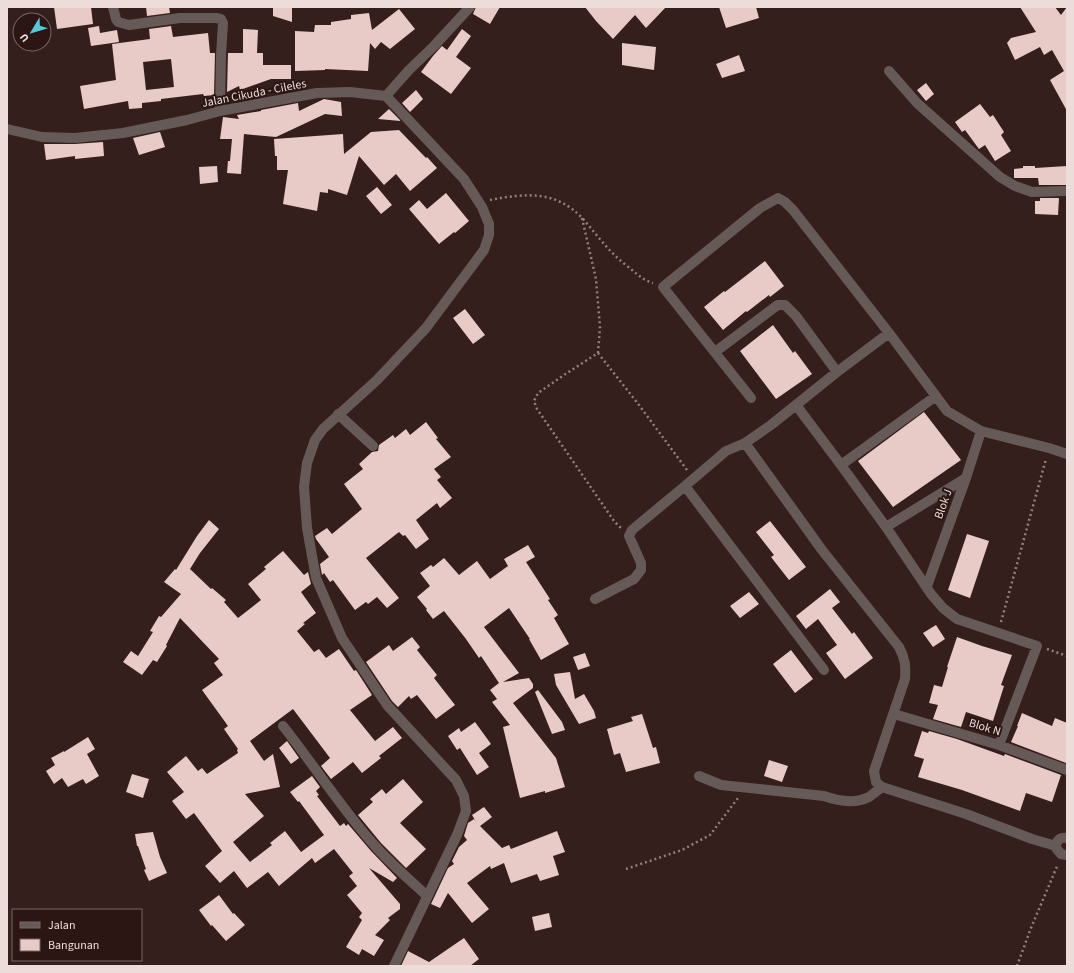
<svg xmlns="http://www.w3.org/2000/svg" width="1074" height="973" viewBox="0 0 1074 973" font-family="'Source Sans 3',sans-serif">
  <rect width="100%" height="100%" fill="#351f1d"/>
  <path fill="#e8cac6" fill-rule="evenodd" d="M54,7H91L93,24L57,29Z
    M146,7H169L170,13L147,16Z
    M273,7H292V22L273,16Z
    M476,7H500L490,24L473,14Z
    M585,7H666L646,28L635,15L613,39L596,21Z
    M719,7H756L759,18L726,28Z
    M1020,7H1055L1061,15L1067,7V111L1050,80L1064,71L1052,50L1044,55L1040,47L1015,60L1007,43L1011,38L1036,32Z
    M399,9L415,29L390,49L381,42L375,49L370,43L368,71L325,69V70L295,71V31L314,32L315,25H331V22L351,19V15L369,13L372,30Z
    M99,26L100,33L117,30L119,42L91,46L88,28Z
    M171,26L173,37L208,33L210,53H215L214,95L204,96L203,94L161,99V101L142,103V108L129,109L128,101L84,109L80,86L116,80L112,44L150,39L149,29ZM171,59L174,87L146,90L143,62Z
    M243,29L258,30L257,53H263V65H291V79H271L240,90L239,86L227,92L228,53H243Z
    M462,29L471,36L456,57L471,68L451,94L421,72L433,56L442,46L447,50Z
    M622,43L656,47L654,70L622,65Z
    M739,55L745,71L722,78L716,64Z
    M926,83L934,94L926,101L917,90Z
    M416,90L423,99L410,112L402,103Z
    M324,99L341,102L342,116L325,114L276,137L244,134L241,174L227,173L228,161H230L232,139H220L223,117L239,119L237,115L261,111V110L298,103L299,111Z
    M980,104L990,117L993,115L1004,132L1001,135L1011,151L995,161L985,145L979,149L965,130L962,132L955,122Z
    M389,109L401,121L378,119Z
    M399,130L426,158L427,157L437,168L410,191L396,174L384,185L359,156L347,195L328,189V193L320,192L317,211L283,204L288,170H277V156H275L274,139L343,134L344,154L371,132Z
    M160,132L165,147L139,155L133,138Z
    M103,142L104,156L75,159V156L46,160L44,144H75Z
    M217,166L218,182L200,184L199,167Z
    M1023,166H1035V168L1067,166V185H1039L1038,178H1014V169L1023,168Z
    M377,187L392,205L381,214L366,196Z
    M446,193L469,221L455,233L454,232L439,244L409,209L419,200L427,209Z
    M1040,198H1059L1058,215L1035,214V201H1040Z
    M765,261L784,286L770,297L769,295L747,312L746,311L723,330L704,307L724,291L725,292Z
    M465,309L485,335L473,344L453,318Z
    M773,325L793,353L795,351L812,374L776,399L740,351Z
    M924,412L961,460L893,507L858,461Z
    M426,422L438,438L436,439L451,457L434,469L441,477L437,480L452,498L440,508L437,503L416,520L429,539L416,549L405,535L403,536L399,532L366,558L399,598L387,608L377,597L368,604L366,602L355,610L333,580L330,582L324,573L322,575L320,564L329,557L316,539L315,536L327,528L332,534L362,509L344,484L363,469L359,464L372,452L378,451L379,445L393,435L395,438L406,429L410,435Z
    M209,520L219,529L200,553L190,569L211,589L212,588L226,600L224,602L238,618L261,600L248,584L266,569L264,567L283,551L304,575L308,572L311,584L301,592L316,613L303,623L305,624L297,631L314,652L319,649L326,658L339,649L354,671L356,670L372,695L350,710L375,741L393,727L402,738L379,756L381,758L362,773L353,762L331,779L321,766L330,758L293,709L250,741L264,761L273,754L280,787L245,794L264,816L233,842L250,862L272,845L270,843L285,831L301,852L324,835L299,801L298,802L290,792L312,776L320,787L316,791L319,795L317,796L340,826L344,823L346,826L348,824L371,851L397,878L393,882L369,868L400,904V909L388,918L390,920L375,935L384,940L374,956L362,949L359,955L346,947L362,920L359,917L362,913L347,895L357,886L349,876L353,873L334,849L315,863L312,858L279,886L268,872L247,888L234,871L220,883L205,866L222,851L194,813L186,819L172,801L184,792L167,772L186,756L198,771L202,768L207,774L238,753L237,750L238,749L224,729L228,726L202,690L223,675L214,663L219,659L180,618L166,645L167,646L157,662L153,660L142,675L123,662L131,651L138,656L153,632L150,631L159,616L161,617L181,594L164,582L175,569L176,570L197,536Z
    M770,521L806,567L789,580L771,557L774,555L756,532Z
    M967,534L989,541L970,598L948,590Z
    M528,545L535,557L526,562L550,599L548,600L558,615L554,618L569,644L541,660L529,639H530L509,608L484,627L519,673L503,682L529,678L533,684V688L513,703L556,758L565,787L545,793V791L520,798L503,727L510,725L492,702L497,699L490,690L499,683L481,656L479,658L466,639L444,611L433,619L426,610L427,609L417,597L430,586L420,573L431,565L433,567L444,558L459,575L477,561L490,579L508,566L504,559Z
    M830,589L840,602L832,608L852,634L854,632L873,658L845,679L826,653L837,645L818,619L806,629L796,616Z
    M749,592L759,604L740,618L730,606Z
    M936,625L945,639L933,647L923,633Z
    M412,637L420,647L417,650L437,675L434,678L455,705L436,719L417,695L411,699L409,696L398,707L392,701L366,662L389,645L393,651Z
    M957,637L982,646L1012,655L1001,685L1004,686L993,721L966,712L961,727L933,719L938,705L929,703L934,685L942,687L948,667H947Z
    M791,650L813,679L795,693L773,664Z
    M585,653L590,666L578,670L573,657Z
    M570,672L575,699L584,694L594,711L596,718L579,724L556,685L554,674Z
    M538,690L562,722L565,730L552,734L535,692Z
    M1022,713L1052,726L1055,718L1067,723V759L1066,763L1011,742L1018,726H1017Z
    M642,714L653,748L656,747L660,763L626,772L620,753L614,755L607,729L633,721L631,717Z
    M475,722L491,744L479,753L489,767L477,775L460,748L457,750L448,736L459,728L461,732Z
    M922,731L928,733L929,731L957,739L1004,756L1005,754L1061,775L1052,802L1026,793L1020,811L962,790L918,777L924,759L914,756Z
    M88,737L95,749L87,754L99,776L86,784L83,779L68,787L62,778L54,784L46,771L55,765L51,758L64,751V752Z
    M287,741L299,758L291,764L279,748Z
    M769,760L788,766L782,782L764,776Z
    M132,774L149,779L143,798L126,792Z
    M403,779L423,802L400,823L426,849L406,868L381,843L358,815L373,802L370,799L382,789L386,794Z
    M484,807L492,817L480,826L502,848L509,845L511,849L557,831L565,852L553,856L559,875L540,881L537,874L511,883L504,863L491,869L490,866L467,883L489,909L472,923L448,893L440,908L431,904L448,868L454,864L452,861L459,847L467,840L464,836L468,823L474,819L476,822L472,815Z
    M153,832L160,857L167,873L149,881L144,870L146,869L138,846H137L135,834Z
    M219,895L233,914L234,913L245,925L226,941L212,925L211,926L199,910Z
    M549,913L552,927L535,931L532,917Z
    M464,938L479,959L470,966H401L408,951L429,962Z"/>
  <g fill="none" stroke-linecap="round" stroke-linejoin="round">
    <path stroke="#93807e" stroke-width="2.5" stroke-dasharray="2 3" stroke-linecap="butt" d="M490,200C526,193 557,190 584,220C597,235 609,252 626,265C635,272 642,280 653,283
      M582,218L596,279L600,327L598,353L564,375L538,393L534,401L537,409L614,521L621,528
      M598,353L639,405L687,470
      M1001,622L1046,459
      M1047,649L1067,656
      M626,869L682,850L710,835L738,798
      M1017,966L1031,928L1058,864"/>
    <path stroke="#665a58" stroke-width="10" d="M113,7L116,19L118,22L129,25L180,18H216L221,19L223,23L221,55L220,111
      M889,71L917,103L1000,177L1015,186L1032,192L1067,191
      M386,96L464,179L482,207L489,224V235L484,250L426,328L377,380L323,429L315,440L307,463L304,487L307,528L316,578L342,638L387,705L456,780L464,796L466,811L457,835L394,966
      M889,333L837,372L771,425L745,443L822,550L899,647C905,658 906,666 905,679L874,771L876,782L882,787L966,814L1032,839L1056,846
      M715,352L775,307L778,305H785L796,316L837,372
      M751,398L663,287L760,208L778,198L785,202L793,210L889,333L947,411L981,431L1049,448L1067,454
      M796,405L841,465L886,527L931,594L943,608L957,619L1037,646L999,745
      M338,414L373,446
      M745,443L726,451L685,486L824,670
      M841,465L936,396
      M886,527L966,478
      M927,586L966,478L981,431
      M595,599L634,579L641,570V563L629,536L632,530L685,486
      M894,714L999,745L1067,770
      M283,726C315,766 342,810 376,847C392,865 410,880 427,896
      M699,776L721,785L824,796C838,801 855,804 869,797C873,794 878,790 882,787
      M1067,838C1059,837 1056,841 1056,848L1061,854L1067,855"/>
    <path stroke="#665a58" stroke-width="10" d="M7,129L42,137L75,138L94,136L123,133L187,120L220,111L317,93L350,92L386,96L409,70L434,46L470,7"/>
  </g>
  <g text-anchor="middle" stroke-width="4" stroke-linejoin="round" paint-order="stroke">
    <g font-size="12" fill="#ecdcda" stroke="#2b1614">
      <text transform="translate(254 93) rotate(-11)" y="4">Jalan Cikuda - Cileles</text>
      <text transform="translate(943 504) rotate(-70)" y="4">Blok J</text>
      <text transform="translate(985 727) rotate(17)" y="4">Blok N</text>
    </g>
  </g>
  <rect width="1074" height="973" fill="none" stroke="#ecdcda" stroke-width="16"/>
  <rect x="12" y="909" width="130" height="52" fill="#2b1614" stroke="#786563"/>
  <rect x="20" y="922" width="20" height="6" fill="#665a58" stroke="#786563"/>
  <text x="48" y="929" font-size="12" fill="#ecdcda">Jalan</text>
  <rect x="20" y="939" width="20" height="12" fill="#e8cac6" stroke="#786563"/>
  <text x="48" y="949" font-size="12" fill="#ecdcda">Bangunan</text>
  <g transform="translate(32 32) rotate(232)"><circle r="19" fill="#2b1614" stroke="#786563"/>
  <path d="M0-3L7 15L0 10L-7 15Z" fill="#52cbda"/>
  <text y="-6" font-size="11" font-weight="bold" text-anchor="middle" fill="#ecdcda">U</text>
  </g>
</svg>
